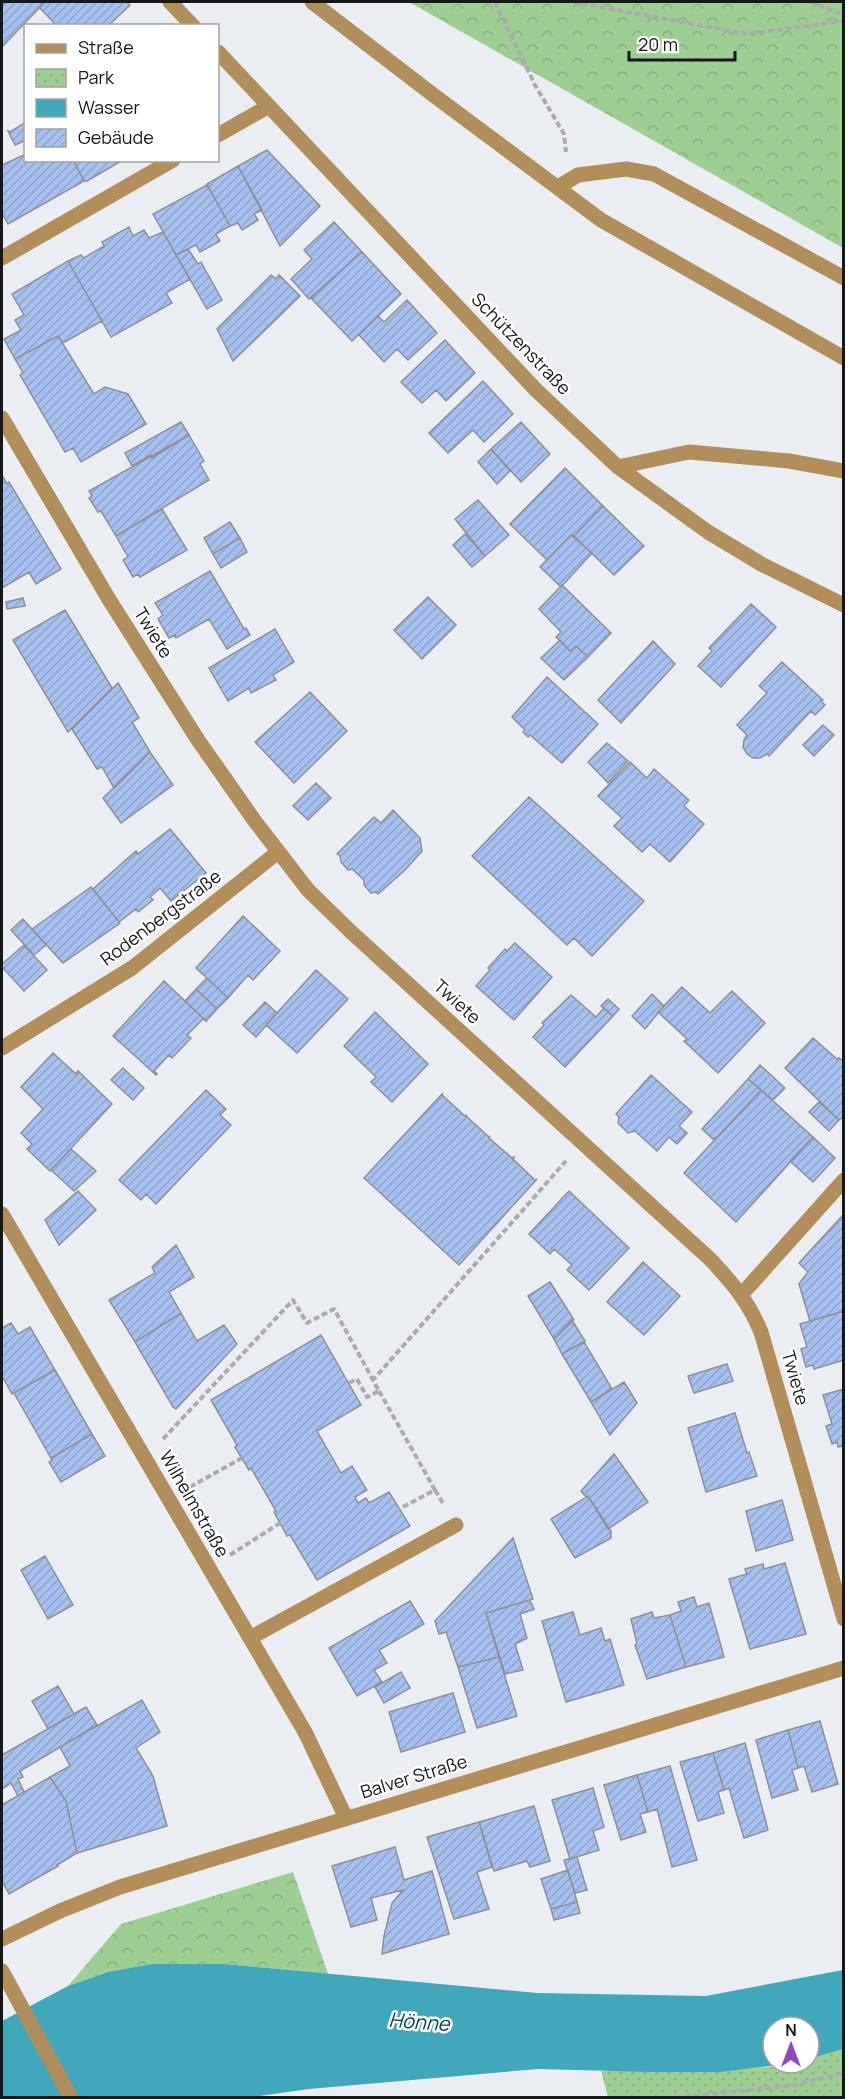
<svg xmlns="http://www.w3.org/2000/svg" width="845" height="2099" viewBox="0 0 845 2099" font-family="Manrope,sans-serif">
  <defs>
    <pattern id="forest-crowns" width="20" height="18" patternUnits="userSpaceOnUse" patternTransform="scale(1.5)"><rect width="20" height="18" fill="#9ecf92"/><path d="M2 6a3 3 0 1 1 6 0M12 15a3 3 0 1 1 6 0" fill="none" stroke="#87b17d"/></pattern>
    <pattern id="park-dots" width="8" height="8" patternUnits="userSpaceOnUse" patternTransform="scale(1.5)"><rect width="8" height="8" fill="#9ecf92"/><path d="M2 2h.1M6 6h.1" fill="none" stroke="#87b17d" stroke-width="1.8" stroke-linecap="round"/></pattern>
    <pattern id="building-hatch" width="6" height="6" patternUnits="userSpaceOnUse" patternTransform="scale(1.5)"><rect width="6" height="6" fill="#a6c1f0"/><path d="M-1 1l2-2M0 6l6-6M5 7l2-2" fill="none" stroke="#8ea5cd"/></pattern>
  </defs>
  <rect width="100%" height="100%" fill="#eaedf2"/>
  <path fill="url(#forest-crowns)" d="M409,2H843V248Z
    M293,1872L328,1974L225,1964L108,1972L68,1986L121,1924Z"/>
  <path fill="url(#park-dots)" d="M843,2049V2097H608L601,2071H725L809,2063V2059Z"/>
  <path fill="#40a8ba" d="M153,1964H225L537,1993L706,1996L843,1970V2049L809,2059V2027H773V2063H795L721,2072H652L538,2069L309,2089L253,2097L2,2098V2021L68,1986L108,1972Z"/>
  <path fill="url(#building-hatch)" stroke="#8d9095" stroke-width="1.5" d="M4,2H45L2,47V5Z
    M45,2H126L130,5L108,26H57L39,7Z
    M26,122V140L15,145L8,131L10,132Z
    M267,150L320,206L280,246L238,166Z
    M26,154V160H73L84,181L8,224L2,213V165Z
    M73,160H123L87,181H84Z
    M238,166L262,210L254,214L258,220L242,230L238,223L230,226L207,184Z
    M207,185L230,226L216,234L220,241L200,252L196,245L176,255L153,214Z
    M334,222L362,252L309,299L291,279L312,259L304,250Z
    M129,227L133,236L144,230L149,238L163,232L190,279L166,293L172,303L111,337L68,261L81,255L84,258L104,246L102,242Z
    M188,249L198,264L201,262L222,300L207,309L176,255Z
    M362,252L401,294L352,341L311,298Z
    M68,261L102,321L63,343L58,336L15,359L4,339L21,330L15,320L24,315L12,294Z
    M271,275L276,279L279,275L300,296L233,361L217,329Z
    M407,300L437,333L408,360L397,349L384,362L359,335L378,316L384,322Z
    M58,336L94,394L105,387L128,394L146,424L81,462L73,448L65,452L20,375L23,373L15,359Z
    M445,340L475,373L446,401L436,390L422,403L401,382Z
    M483,381L513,414L484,442L473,430L448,453L429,433Z
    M181,422L189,435L152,458L151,455L132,466L125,453Z
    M521,422L550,454L521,482L491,449Z
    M189,435L204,461L200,464L209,480L116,536L101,511L98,512L89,498L92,496L89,491Z
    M491,449L510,471L497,484L478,462Z
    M565,468L603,506L574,536L571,535L547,560L510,524Z
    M2,475L7,484L9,482L61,569L36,584L29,572L2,588Z
    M478,500L509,535L485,556L455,519Z
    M603,506L644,546L614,575L574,536Z
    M162,509L187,550L140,577L138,574L133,577L123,560L128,557L116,536Z
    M230,522L240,538L213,554L204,538Z
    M465,534L485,556L472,567L453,545Z
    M571,535L592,553L561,587L540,567Z
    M240,538L247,552L221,568L213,554Z
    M210,571L244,629L246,628L250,635L227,649L209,619L176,638L175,635L169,638L158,619L163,615L155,603Z
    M562,585L611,633L588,657L576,646L570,651L556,637L561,632L539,609Z
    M428,597L456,625L422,659L394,630Z
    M23,598L25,606L7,609L6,602Z
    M751,604L776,627L721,687L698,666L712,651L709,648Z
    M65,610L112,688L68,732L13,640Z
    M275,629L294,662L273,675L276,680L251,693L249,688L228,701L209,668Z
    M560,640L570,651L576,646L588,657L564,680L541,658Z
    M653,641L675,664L621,723L598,700Z
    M782,662L823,700L821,701L825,705L815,715L811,711L769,756L767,754L760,758H753L747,754L743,747L744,740L747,735L737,725L767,693L759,686Z
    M547,677L598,724L562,763L530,735L528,737L523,732L525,730L512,717Z
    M118,683L139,718L132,722L150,752L114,788L102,767L97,769L72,729Z
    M310,692L347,731L294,783L255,742Z
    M823,725L834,735L814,756L803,745Z
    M607,743L628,761L608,783L588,762Z
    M150,752L173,785L121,823L103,798Z
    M630,762L647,778L654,769L689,800L684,806L704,824L670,862L650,844L642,852L614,826L622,818L598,796Z
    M316,783L331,798L308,820L293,806Z
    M529,797L644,901L592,956L574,938L567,945L472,856Z
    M393,810L420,838L422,851L405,870L378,894L376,892L371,893L364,885V880L352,869L348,870L341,862L340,856L337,854L374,817L381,823Z
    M170,829L206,873L171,901L160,888L150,897L153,900L138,912L136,909L119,922L93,889L136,851L138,854Z
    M91,887L120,923L63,963L32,929Z
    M243,916L280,951L253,980L248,975L228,998L196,968Z
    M23,919L46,945L34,955L11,930Z
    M515,943L552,977L514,1020L476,986L490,970L488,968L505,949L507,951Z
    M24,945L47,970L24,991L2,967V964Z
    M316,970L348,999L297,1053L266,1025Z
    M207,978L228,998L217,1009L196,989Z
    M164,981L207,1022L203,1019L187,1035L191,1038L172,1058L169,1055L154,1071L157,1074L156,1075L113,1036Z
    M682,987L710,1013L732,991L765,1023L718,1073L684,1041L687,1039L658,1012Z
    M196,989L217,1009L206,1021L185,1001Z
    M652,994L664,1006L645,1029L632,1016Z
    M571,995L596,1017L604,1008L613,1016L565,1067L533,1037L544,1025L542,1023Z
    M608,999L619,1009L613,1016L601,1006Z
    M265,1002L277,1013L256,1037L243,1025Z
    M375,1012L428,1064L392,1102L371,1082L376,1077L344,1046Z
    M813,1038L837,1059L839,1058L844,1062V1116L839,1120L785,1068Z
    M53,1053L76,1074L78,1071L112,1104L50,1171L27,1149L32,1144L21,1133L43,1109L21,1087Z
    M760,1065L785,1088L773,1100L748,1079Z
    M123,1068L144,1088L133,1100L111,1080Z
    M651,1075L692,1112L679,1126L687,1133L677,1144L669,1137L657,1151L635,1131L628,1133L618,1123L619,1117L616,1114Z
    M748,1079L761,1090L719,1136L713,1139L702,1129Z
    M206,1090L226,1109L220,1115L231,1125L156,1204L146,1194L141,1200L119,1180Z
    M761,1090L813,1137L736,1222L684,1173Z
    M443,1093L442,1095L465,1116L467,1115L466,1116L489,1137L490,1136L489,1138L512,1158L514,1157L513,1159L535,1180L537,1179L459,1265L364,1178Z
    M819,1102L839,1120L829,1131L809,1112Z
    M813,1137L835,1158L813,1182L790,1161Z
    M71,1149L96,1171L74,1191L51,1170Z
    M78,1191L96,1210L59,1245L45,1220Z
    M569,1191L629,1248L589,1290L567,1270L572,1265L554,1249L550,1254L529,1234Z
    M844,1214V1311L810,1321L799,1284L808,1272L799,1263Z
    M176,1245L194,1277L169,1292L181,1313L135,1342L109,1300L155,1273L152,1267Z
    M643,1262L680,1296L644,1335L607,1302Z
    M550,1282L574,1320L554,1339L528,1296Z
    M844,1311V1360L814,1369L813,1365L806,1367L801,1349L807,1347L800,1324Z
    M181,1313L197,1341L224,1325L237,1344L176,1409L173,1407L135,1342Z
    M572,1320L585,1341L562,1354L554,1339Z
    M11,1323L18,1334L30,1327L55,1370L12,1394L2,1376V1328Z
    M321,1335L361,1405L317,1431L341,1473L352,1466L367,1490L355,1497L358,1503L366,1498L369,1503L389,1492L410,1526L317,1580L290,1535L287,1536L274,1512L276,1511L251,1468L249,1470L235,1447L237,1445L211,1400Z
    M584,1342L612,1389L591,1402L562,1354Z
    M727,1364L733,1381L694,1393L688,1376Z
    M55,1370L92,1434L51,1458L14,1393Z
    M624,1382L637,1403L610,1435L591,1402Z
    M844,1389V1446L838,1447L837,1442L832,1444L826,1426L832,1424L823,1395Z
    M735,1413L747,1453L749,1452L757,1476L706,1492L688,1428Z
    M92,1434L105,1456L61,1482L49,1462L52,1460L51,1458Z
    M614,1454L648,1502L608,1529L588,1496L586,1497L581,1491Z
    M588,1496L611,1531V1538L575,1558L551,1519Z
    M782,1500L793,1540L756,1551L746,1511Z
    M513,1538L533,1599L486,1613L499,1657L458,1667L446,1632L439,1634L435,1621Z
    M45,1556L73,1605L48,1619L21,1570Z
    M785,1563L806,1634L750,1649L729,1579L747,1574L745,1569L763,1564L764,1569Z
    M694,1597L697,1607L709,1603L724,1657L686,1667L670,1615L681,1611L678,1602Z
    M530,1600L534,1609L520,1614L527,1638L515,1644L523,1670L505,1674L486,1613Z
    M410,1601L424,1624L379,1650L387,1663L374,1670L382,1682L357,1696L329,1648Z
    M573,1612L580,1635L601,1628L605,1641L610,1639L624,1685L566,1702L542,1621Z
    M652,1612L654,1618L670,1615L686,1667L647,1679L635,1645L637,1644L631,1619Z
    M499,1657L517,1716L477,1728L458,1667Z
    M401,1672L410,1688L384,1703L375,1687Z
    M58,1686L74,1714L48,1729L32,1701Z
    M453,1693L465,1732L401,1752L389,1712Z
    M142,1700L160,1732L136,1748L153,1776L167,1826L77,1853L66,1801L50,1777L70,1766L60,1747Z
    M86,1707L97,1725L20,1771L23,1777L18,1779L24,1792L18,1796L11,1783L2,1789V1755Z
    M820,1721L838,1784L812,1792L804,1766L798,1768L788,1730Z
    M788,1730L798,1768L792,1770L798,1790L772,1798L756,1740Z
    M745,1743L768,1830L744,1838L729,1788L724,1790L713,1753Z
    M713,1753L724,1790L718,1792L724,1813L698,1821L680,1762Z
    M670,1766L697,1860L672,1867L657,1809L648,1812L637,1775Z
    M637,1775L648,1812L640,1814L646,1832L621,1840L604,1785Z
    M50,1777L66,1801L77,1853L57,1865L58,1866L9,1894L2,1881V1805Z
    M593,1788L604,1827L593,1831L599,1850L570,1859L552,1800Z
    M534,1806L550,1861L530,1867L527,1861L494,1871L479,1822Z
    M479,1822L492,1867L477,1872L489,1909L454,1919L427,1837Z
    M395,1847L404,1880L432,1871L449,1934L382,1954L384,1936L392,1903L403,1890L371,1898L377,1920L351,1927L332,1866Z
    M577,1857L587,1890L575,1893L564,1860Z
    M568,1870L577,1902L551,1909L541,1879Z
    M577,1902L580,1913L554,1920L551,1909Z"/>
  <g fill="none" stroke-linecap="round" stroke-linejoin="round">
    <path stroke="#aaacb0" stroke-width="4" stroke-dasharray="6 3" stroke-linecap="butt" d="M495,2L535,85L564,134L566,152
      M573,2L748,34L844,21
      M810,2L844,15
      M349,1383L357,1379L367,1397L379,1391L373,1380L566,1161
      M379,1391L435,1490L399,1509
      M163,1439L293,1300L307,1323L334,1309L373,1380
      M190,1487L242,1458
      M435,1490L444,1505
      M230,1555L280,1523
      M676,2098L794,2085L844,2073"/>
    <path stroke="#b28f5a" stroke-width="15" d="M312,2L436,97L601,220L844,358
      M558,187L578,175L626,169L654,174L844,278
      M618,467L689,452L789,461L844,471
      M250,1638L456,1525"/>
    <path stroke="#b28f5a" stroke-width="15" d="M170,2L193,26
      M218,52L536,390L618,467L708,532L763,565L844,605
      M218,135L269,106
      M2,258L173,160
      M2,418L110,601L198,740L254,820L308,890L350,931L711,1260C734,1285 748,1301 761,1332L844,1619
      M2,1048L132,968L278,852
      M2,1214L305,1732L346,1818
      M742,1294L844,1180"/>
    <path stroke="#b28f5a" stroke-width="15" d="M2,1939L60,1911L120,1887L844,1668
      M2,1971L71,2098"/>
  </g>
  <g text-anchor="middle" stroke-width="5" stroke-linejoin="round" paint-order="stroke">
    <g font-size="18" fill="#161719" stroke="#fff">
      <text transform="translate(521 344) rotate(46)" y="6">Schützenstraße</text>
      <text transform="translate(153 633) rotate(58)" y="6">Twiete</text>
      <text transform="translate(161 918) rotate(-37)" y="6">Rodenbergstraße</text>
      <text transform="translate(457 1002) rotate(42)" y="6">Twiete</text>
      <text transform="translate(795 1378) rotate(74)" y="6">Twiete</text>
      <text transform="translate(194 1504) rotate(60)" y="6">Wilhelmstraße</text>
      <text transform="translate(414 1777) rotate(-17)" y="6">Balver Straße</text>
    </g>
    <g font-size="20" font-style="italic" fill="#03444e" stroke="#fff">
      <text transform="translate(419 2022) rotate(4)" y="7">Hönne</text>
    </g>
  </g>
  <rect width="845" height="2099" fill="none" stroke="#161719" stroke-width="6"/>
  <rect x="24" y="24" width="195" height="138" fill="#ffffff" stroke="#a2a2a3" stroke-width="1.5"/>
  <rect x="36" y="44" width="30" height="9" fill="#b28f5a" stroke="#a2a2a3" stroke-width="1.5"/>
  <text x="78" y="54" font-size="18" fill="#161719">Straße</text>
  <rect x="36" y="69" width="30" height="18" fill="url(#park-dots)" stroke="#a2a2a3" stroke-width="1.5"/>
  <text x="78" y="84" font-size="18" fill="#161719">Park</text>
  <rect x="36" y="99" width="30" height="18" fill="#40a8ba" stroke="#a2a2a3" stroke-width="1.5"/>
  <text x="78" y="114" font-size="18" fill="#161719">Wasser</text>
  <rect x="36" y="129" width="30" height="18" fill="url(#building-hatch)" stroke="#a2a2a3" stroke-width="1.5"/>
  <text x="78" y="144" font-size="18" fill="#161719">Gebäude</text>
  <g transform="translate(791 2045)"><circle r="28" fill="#ffffff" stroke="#a2a2a3" stroke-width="1.5"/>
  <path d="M0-4.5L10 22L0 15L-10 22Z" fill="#9048bb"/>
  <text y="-9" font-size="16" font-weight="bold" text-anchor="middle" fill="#161719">N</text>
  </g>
  <path d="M629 51v9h106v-9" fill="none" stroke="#161719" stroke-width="3"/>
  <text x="638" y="51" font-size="18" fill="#161719" stroke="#ffffff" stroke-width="4.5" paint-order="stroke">20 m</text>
</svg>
